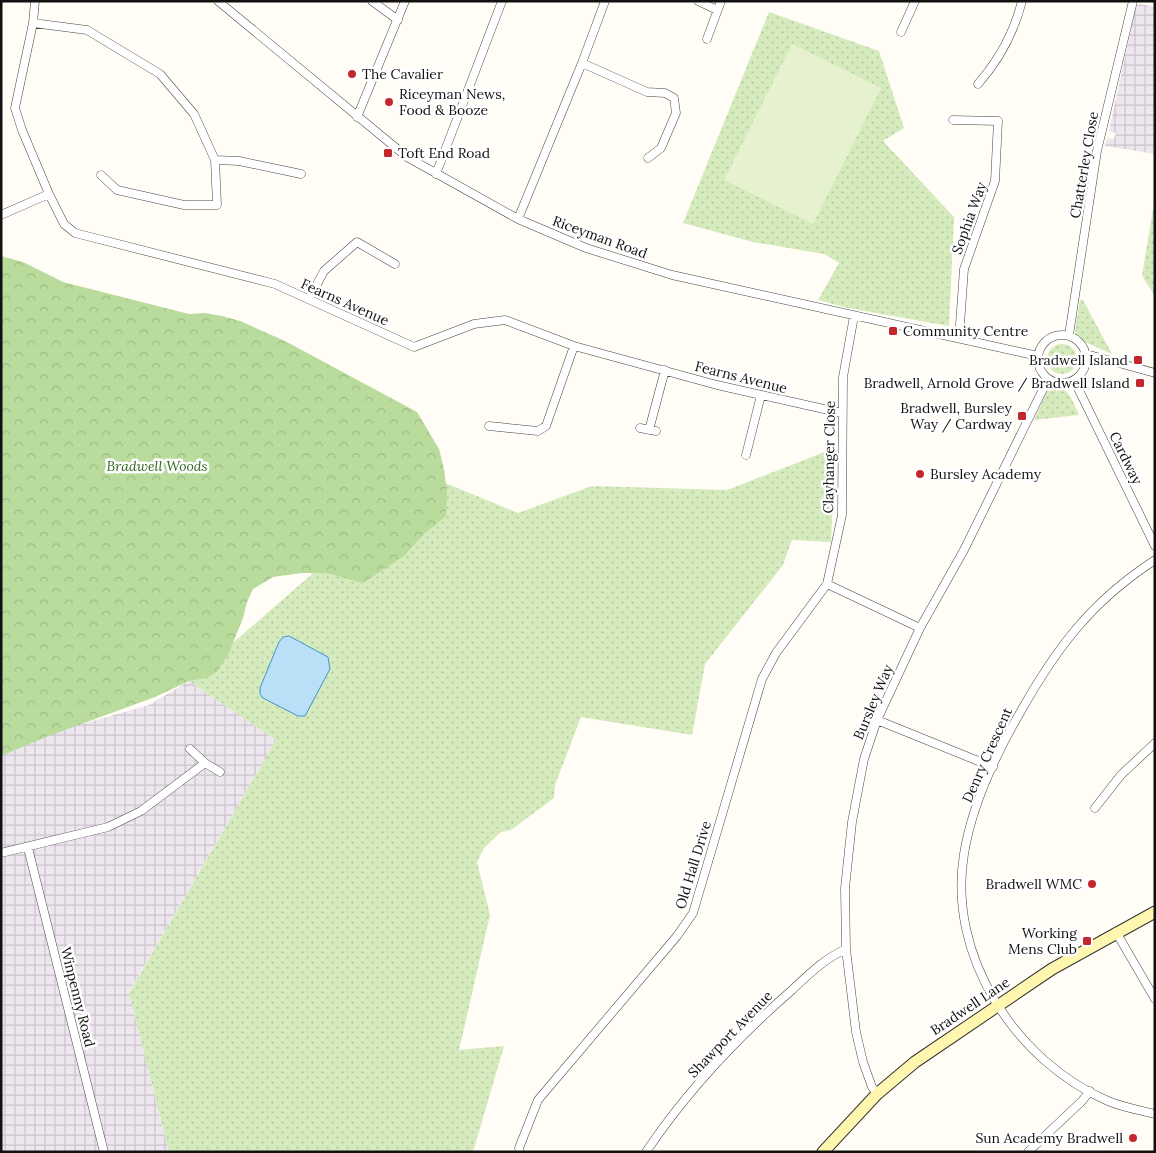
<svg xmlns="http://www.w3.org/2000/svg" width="1156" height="1153" viewBox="0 0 1156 1153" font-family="Lora,serif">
  <defs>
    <pattern id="industrial-grid" width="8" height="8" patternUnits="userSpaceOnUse" patternTransform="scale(1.25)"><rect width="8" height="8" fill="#eee6ef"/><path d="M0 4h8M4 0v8" fill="none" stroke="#cbc4cc"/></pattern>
    <pattern id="grass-dots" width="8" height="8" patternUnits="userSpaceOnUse" patternTransform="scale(1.25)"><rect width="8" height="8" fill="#d5ebbd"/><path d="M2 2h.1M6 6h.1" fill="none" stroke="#b6c8a1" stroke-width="1.8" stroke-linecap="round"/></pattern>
    <pattern id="forest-crowns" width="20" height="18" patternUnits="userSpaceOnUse" patternTransform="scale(1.25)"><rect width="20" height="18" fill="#b9dc9c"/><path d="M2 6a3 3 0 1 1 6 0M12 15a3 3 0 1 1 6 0" fill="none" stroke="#9ebc85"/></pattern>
  </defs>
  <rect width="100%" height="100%" fill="#fffdf5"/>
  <path fill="url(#industrial-grid)" d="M1140,4L1155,7V154L1105,146L1107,138L1114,139L1116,133L1109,131L1136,6Z
    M189,681L276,740L129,992L169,1152H1V747L149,705Z"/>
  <path fill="url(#grass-dots)" d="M769,12L879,51L904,128L883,141L954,217L949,326L848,308L818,300L839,263L824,254L753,242L683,223Z
    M1155,197V296L1142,276Z
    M1080,300H1083L1112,354L1074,337Z
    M1047 359a15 15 0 1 1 30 0a15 15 0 1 1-30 0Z
    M1055,387C1069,386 1074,405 1079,415L1034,420L1047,392Z
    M835,448L831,542L792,540L783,565L705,664L692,735L581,717L555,785L554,798L511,830L501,832L484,848L477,862L490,915L459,1050L504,1046L473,1152H169L129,993L276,740L189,681L426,475L518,513L592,486L727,490Z"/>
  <path fill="url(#forest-crowns)" d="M1,256L23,262L63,282L189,314L205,313L222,316L240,321L285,341L417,412L439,449L444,469L447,493L446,516L423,535L404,556L363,583L327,573H301L273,577L253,589L247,602L243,618L228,655L217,672L206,678L189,681L155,697L46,737L1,756Z"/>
  <path fill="#e6f2cf" d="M792,44L881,88L813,224L724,180Z"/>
  <path fill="#b9e0f7" stroke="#3f96cf" d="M289,636L328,657L330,669L305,716H298L263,698L260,694V688L279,642L283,637Z"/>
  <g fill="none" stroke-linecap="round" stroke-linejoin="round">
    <defs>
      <path id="street" d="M35,1L33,23L15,108L22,130L49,194L64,224L75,233L275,284L414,347L474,324L505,320L574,346L717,385L842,413
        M218,1L407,157L518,219L586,248L672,275L1038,356
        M372,1L398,20
        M698,1L717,10
        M33,23L87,30L160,74L194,114L215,160L217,205H184L117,190L101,175
        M901,32L915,1
        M707,39L721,1
        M582,63L647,92L665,93L674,98L676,113L661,148L648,158
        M978,84C999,60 1014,33 1022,1
        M357,117L405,1
        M953,120L998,121L995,181L964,269L959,338
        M215,160L239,161L301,174
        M436,174L502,1
        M1,215L49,194
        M518,219L582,63L605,1
        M309,299L324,271L357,242L395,264
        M854,316L843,377L842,515L827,584L920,628
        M1038 359a24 24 0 1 1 48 0a24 24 0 1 1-48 0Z
        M1069,335L1097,151L1133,1
        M1086,354L1155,373
        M1074,380L1155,546
        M489,426L538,431L546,426L574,346
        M640,428L656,431
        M649,430L665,370
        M746,455L761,395
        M1155,560C1092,601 1057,647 1021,711C996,754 972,804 964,854C947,955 1015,1061 1108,1101C1122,1107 1139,1110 1155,1114
        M877,720L993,767
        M190,749L205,763L220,772
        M1095,808L1121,775L1155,743
        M28,848L104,1152
        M1,853L108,827L141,811L205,763
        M1116,932L1155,999
        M877,1094L872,1087L863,1062L856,1032L846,949L845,888L852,822L864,759L877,720L920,628L964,550L1048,379
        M520,1152L519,1148L538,1100L677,936L693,913L762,679L776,653L827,584
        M646,1152C687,1091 737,1038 792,990C809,974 824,959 846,949
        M1028,1152L1082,1101L1090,1091"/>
      <path id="secondary" d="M823,1152L877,1094L915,1062L1052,969L1155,912"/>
    </defs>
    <use href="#street" stroke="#444" stroke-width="9"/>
    <use href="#secondary" stroke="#333" stroke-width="13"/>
    <use href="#street" stroke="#fff" stroke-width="8"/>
    <use href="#secondary" stroke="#fff6b0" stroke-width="11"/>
  </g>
  <g fill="#c4262e" stroke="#fff" stroke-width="2">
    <circle cx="352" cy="74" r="5"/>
    <circle cx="389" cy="102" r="5"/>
    <rect x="383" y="148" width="10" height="10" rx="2.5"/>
    <rect x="888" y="326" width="10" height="10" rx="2.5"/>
    <rect x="1133" y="355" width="10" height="10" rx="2.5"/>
    <rect x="1135" y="378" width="10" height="10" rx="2.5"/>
    <rect x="1017" y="411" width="10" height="10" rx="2.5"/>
    <circle cx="920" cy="474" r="5"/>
    <circle cx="1092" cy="884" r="5"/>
    <rect x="1082" y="936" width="10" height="10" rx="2.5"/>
    <circle cx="1133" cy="1138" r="5"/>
  </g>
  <g text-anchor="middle" stroke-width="5" stroke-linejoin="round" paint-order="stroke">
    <g font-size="14" fill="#111" stroke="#fff" text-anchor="end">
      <text x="362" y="79" text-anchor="start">The Cavalier</text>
      <text x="399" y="99" text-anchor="start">Riceyman News,<tspan x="399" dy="16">Food &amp; Booze</tspan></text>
      <text x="398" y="158" text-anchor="start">Toft End Road</text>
      <text x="903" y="336" text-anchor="start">Community Centre</text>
      <text x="1128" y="365">Bradwell Island</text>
      <text x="1130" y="388">Bradwell, Arnold Grove / Bradwell Island</text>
      <text x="1012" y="413">Bradwell, Bursley<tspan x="1012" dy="16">Way / Cardway</tspan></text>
      <text x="930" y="479" text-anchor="start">Bursley Academy</text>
      <text x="1082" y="889">Bradwell WMC</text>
      <text x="1077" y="938">Working<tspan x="1077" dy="16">Mens Club</tspan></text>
      <text x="1123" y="1143">Sun Academy Bradwell</text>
    </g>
    <g font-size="14" fill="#111" stroke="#fff">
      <text transform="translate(1084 165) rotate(-80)" y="5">Chatterley Close</text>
      <text transform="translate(969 218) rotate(-70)" y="5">Sophia Way</text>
      <text transform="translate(600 237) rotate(20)" y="5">Riceyman Road</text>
      <text transform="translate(345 302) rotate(24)" y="5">Fearns Avenue</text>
      <text transform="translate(741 377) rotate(14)" y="5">Fearns Avenue</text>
      <text transform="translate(829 457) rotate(-89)" y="5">Clayhanger Close</text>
      <text transform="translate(1126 458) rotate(64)" y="5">Cardway</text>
      <text transform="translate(873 702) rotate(-67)" y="5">Bursley Way</text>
      <text transform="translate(987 755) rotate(-66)" y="5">Denry Crescent</text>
      <text transform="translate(693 865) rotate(-73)" y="5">Old Hall Drive</text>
      <text transform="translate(78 997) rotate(76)" y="5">Winpenny Road</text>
      <text transform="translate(970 1006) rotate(-34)" y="5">Bradwell Lane</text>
      <text transform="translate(730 1034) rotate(-46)" y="5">Shawport Avenue</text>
    </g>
    <g font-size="14" font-style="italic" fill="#2f6b1f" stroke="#fff">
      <text x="157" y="471">Bradwell Woods</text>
    </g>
  </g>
  <rect width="1156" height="1153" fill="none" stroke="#111111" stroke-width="5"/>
</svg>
